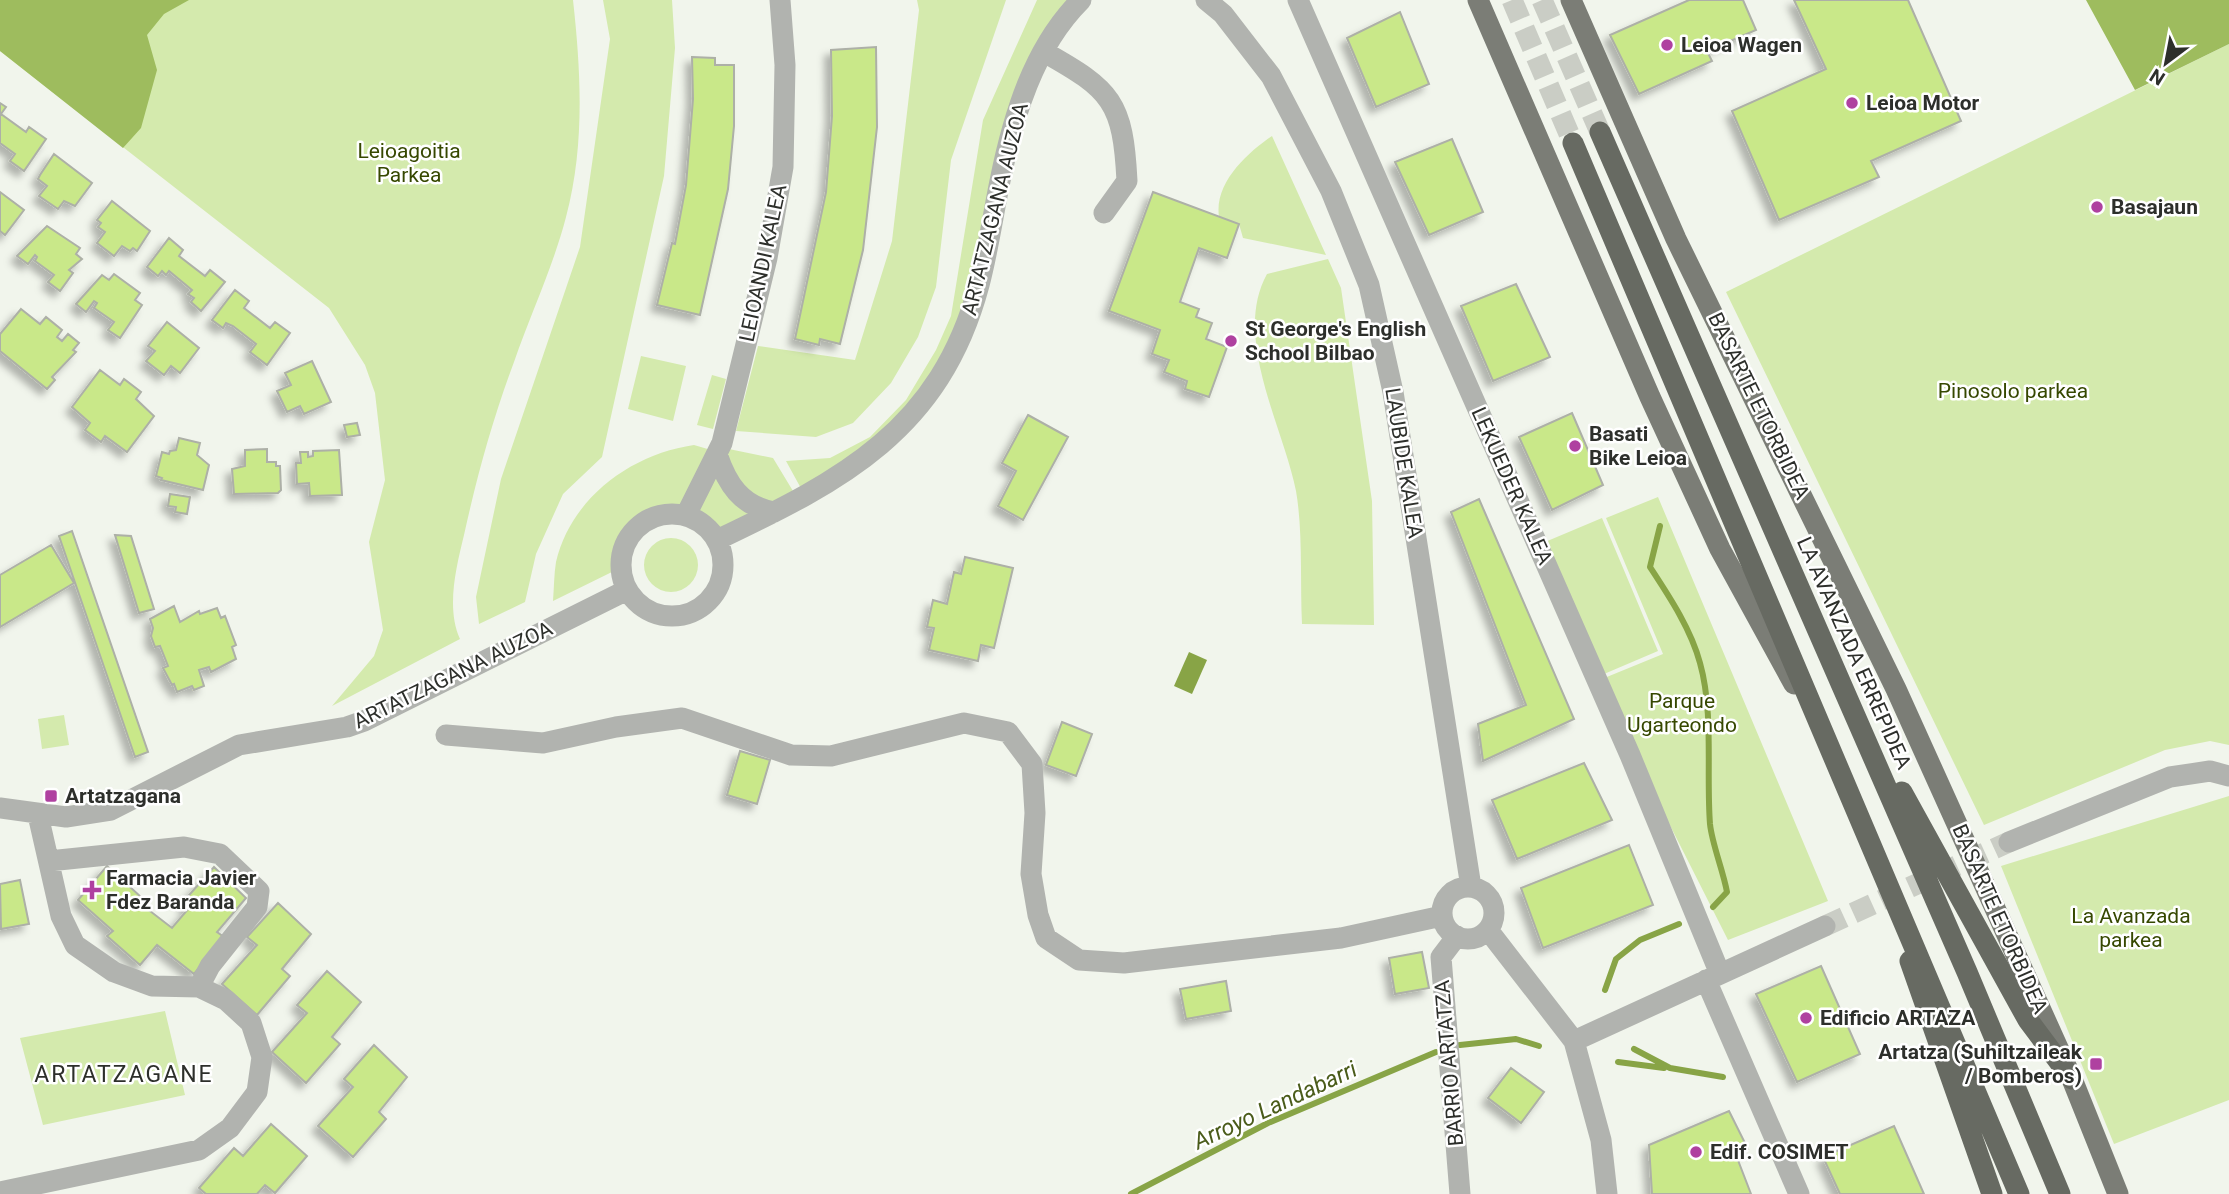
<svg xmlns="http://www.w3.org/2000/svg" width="2229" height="1194" viewBox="0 0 2229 1194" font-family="Roboto,sans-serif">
  <defs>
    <filter id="shadow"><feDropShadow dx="-6" dy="6" stdDeviation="3.5" flood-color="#0004"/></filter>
  </defs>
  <rect width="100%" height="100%" fill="#f1f5ec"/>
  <path fill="#d4eaad" d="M0,0H573C581,72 585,146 566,217C553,267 531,313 514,362C493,418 477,476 464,535C456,568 446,608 460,639L332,706L374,656L383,630L369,542L385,480L375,393L365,365L329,308L0,51Z
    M603,0H672L675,48L664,176L602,457L563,494L536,554L525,602L479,624L476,597L501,479L580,247L610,39Z
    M917,0H1006L951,160L936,287L918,337L891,383L853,423L816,437L736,431L758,346L855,360L892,241L919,10Z
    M1037,0H1069L1026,72L974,283L948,350L889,432L803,492L786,461L830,458L870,437L906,400L936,350L951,316L983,120Z
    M2229,44V745L2210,741L2165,750L1984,825L1726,292Z
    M1272,136L1326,255L1243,238L1239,224L1219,217C1214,183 1247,153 1272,136Z
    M1328,259L1341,288L1372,501L1374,625L1302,624C1300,582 1303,531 1296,491C1283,426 1232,337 1267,274Z
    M641,356L686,366L673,421L628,409Z
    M712,375L726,379L713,429L697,425Z
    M694,445L711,450L684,510C637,508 621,526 616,570L553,601C554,588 554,574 556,562C571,498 631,454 694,445Z
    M724,448L773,458L796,496L773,508L743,494Z
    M716,466L760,514L719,535L694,513Z
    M1658,497L1828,901L1728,940L1597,681L1663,654L1606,518Z
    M1602,518L1658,651L1604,674L1545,542Z
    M644 565a27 27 0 1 1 54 0a27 27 0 1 1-54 0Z
    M64,715L69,745L42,749L38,719Z
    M2229,796V1100L2114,1144L2001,866Z
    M165,1011L185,1095L43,1125L20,1038Z"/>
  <path fill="#9ebc5e" d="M0,0H189L164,14L147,35L157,70L141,128L123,148L0,51Z
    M2086,0H2229V44L2135,90Z"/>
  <path fill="#88a446" d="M1189,652L1207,660L1192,694L1174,686Z"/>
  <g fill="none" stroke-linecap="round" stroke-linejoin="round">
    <path stroke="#88a446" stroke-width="6" d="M1660,526L1650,567C1669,596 1691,629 1700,663C1714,713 1706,772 1710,824C1712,844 1723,870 1727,892L1713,907
      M1605,990L1616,959L1640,940L1679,924
      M1460,1045L1516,1039L1539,1046
      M1634,1049L1670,1068L1723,1077
      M1618,1062L1664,1068
      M1131,1194L1268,1123L1436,1052"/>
  </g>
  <path fill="#c9e889" stroke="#adb0a7" stroke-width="2" filter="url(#shadow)" d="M1689,0H1743L1756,30L1707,51L1712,61L1639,94L1610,35Z
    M1794,0H1908L1961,121L1871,161L1879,177L1779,220L1732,111L1826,69Z
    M1400,12L1429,84L1376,107L1347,38Z
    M876,47L877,127L863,250L840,344L820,339L819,345L795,339L826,192L832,116L831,50Z
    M692,57L715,58V65H734V126L728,189L700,315L657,305L672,243L675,244L686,185L693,99Z
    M0,103L6,107L1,114L26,132L29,127L46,139L24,171L10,161L15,154L0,143Z
    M1452,139L1483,212L1429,235L1395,162Z
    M54,154L92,183L75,206L64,201L58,209L39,196L47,186L38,179L40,175Z
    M0,192L24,210L5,235L0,231Z
    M1153,192L1239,224L1227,258L1199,248L1180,302L1199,309L1196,317L1212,323L1206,339L1227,347L1209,397L1185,389L1187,381L1164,372L1169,360L1152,354L1160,330L1109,311Z
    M112,201L150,231L137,251L133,248L130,251L122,246L114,256L97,243L105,232L98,227L101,223L97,220Z
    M47,226L80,248L76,254L82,259L69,270L73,273L60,291L48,282L54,275L35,261L37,257L35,255L28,264L17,256Z
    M169,238L183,250L179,256L205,276L210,270L225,282L201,311L191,302L194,298L188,294L192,290L169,271L166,275L162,271L158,276L147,267Z
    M114,274L140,293L135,300L142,305L120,338L108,330L114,322L94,308L97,303L94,301L86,312L76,304L102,275L109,280Z
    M1516,284L1550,357L1493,381L1461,306Z
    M235,290L249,301L244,308L270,328L275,322L290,333L267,365L250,352L256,344L233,326L226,323L223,328L212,320Z
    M21,309L40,324L46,317L62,330L57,337L62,341L68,334L79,343L73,350L76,352L52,377L55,380L47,389L0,351V334Z
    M167,322L199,348L180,373L171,366L164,375L146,361L155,351L148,346Z
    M312,361L331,402L304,414L300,406L287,412L277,391L291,385L285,373Z
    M100,370L120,385L124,379L141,392L136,399L154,416L127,452L105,436L101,442L85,430L90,423L72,407Z
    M1572,413L1603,485L1552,510L1519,437Z
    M1028,415L1068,437L1023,520L998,506L1016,471L1002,463Z
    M357,423L360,435L347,437L344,425Z
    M179,438L200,443L197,455L209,465L203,490L161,480L162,478L156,476L162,452L169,454L170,451L176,450Z
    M267,449V462H276V466H280L281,490L278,493L234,494L232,469L245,466V450Z
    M339,450L342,495L310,496L309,483L297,484L296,463H301L300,452H308V457L313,456V451Z
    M170,494L190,497L187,514L175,512L176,507L168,506Z
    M1479,499L1574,719L1483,761L1478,724L1526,705L1451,512Z
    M72,531L148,752L135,757L59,536Z
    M115,535L131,536L154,609L139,613Z
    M51,545L74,583L0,627V575Z
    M965,557L1013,568L994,648L981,645L978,661L929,650L934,628L927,627L933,600L947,604L954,572L961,574Z
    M174,606L180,622L199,611L200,614L217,608L221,618L225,616L236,645L232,647L236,659L211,672L209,667L199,670L204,686L194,690L192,686L177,692L174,684L172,685L163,668L168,666L160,646L155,647L151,636L153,628L150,619Z
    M1062,722L1092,734L1076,776L1046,765Z
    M740,751L770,760L757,804L727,795Z
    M1584,763L1612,820L1517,859L1492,800Z
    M1629,845L1653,905L1543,948L1521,888Z
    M107,866L141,897L137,901L172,928L189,908L183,902L214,867L246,898L217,932L224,937L194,974L157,945L140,965L107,936L113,931L78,900Z
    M20,880L29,924L1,929L0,884Z
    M278,903L311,934L282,969L290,976L257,1015L222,984L257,945L247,937Z
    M1422,952L1429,988L1395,994L1389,958Z
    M1821,966L1860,1054L1797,1082L1756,994Z
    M327,971L361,1002L332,1037L340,1044L306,1083L272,1052L307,1013L297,1005Z
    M1226,981L1231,1011L1186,1019L1180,989Z
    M374,1045L407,1077L379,1112L386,1119L353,1157L318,1126L353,1087L344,1079Z
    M1511,1068L1544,1092L1521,1123L1488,1098Z
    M1729,1111L1748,1149L1736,1155L1751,1194H1652L1649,1145Z
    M271,1124L307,1156L275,1193L265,1185L257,1194H206L199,1188L234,1148L243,1156Z
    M1894,1126L1924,1194H1840L1823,1157Z"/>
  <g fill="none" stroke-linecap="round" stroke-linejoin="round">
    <path stroke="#cacdc5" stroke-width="21" stroke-dasharray="21 10" stroke-linecap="butt" d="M1825,926L2009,842"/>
    <path stroke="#cacdc5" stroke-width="21" stroke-dasharray="21 10" stroke-linecap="butt" d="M1512,0L1573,143
      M1542,0L1600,132"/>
    <path stroke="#b1b3af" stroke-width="21" d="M1206,0L1223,14L1271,76L1331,191L1369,285L1393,392L1471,887
      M1298,0L1630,755L1720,974
      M1044,52C1112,90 1123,102 1127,181L1104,213
      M717,454C727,484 741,506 774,512
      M621 565a51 51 0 1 1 102 0a51 51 0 1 1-102 0Z
      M686,515L722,443L767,258L783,167L785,65L780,0
      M717,540C843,480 940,430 979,285C988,251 993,215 1000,181C1013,117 1033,48 1081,0
      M446,735L543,743L616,727L682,718L791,755L831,756L964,723L1008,732L1032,764L1035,813L1031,874L1038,915L1046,938L1079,960L1124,963L1341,938L1442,916
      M0,808L66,817L111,810L239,745L347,727L364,721L627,590
      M2009,842L2170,777L2210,771L2229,776
      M49,861L184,847L220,854L259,891L257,907L210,966L199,987
      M1442 913a26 26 0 1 1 52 0a26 26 0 1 1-52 0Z
      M1488,930L1574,1041L1601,1140L1607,1194
      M1457,936L1441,957L1460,1194
      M1706,980L1799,1194
      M1574,1041L1825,926
      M0,1192L199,1150L230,1128L257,1092L262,1057L251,1023L226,1000L199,987L152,986L114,972L75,945L61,916L38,815"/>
    <path stroke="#7b7d76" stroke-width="21" d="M1478,0L1650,397L1720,549L1794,684
      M1571,0L1676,239L1896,689L2072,1079L2118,1194"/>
    <path stroke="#676a62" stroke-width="21" d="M1600,132L1967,972L2060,1194
      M1573,143L2019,1194
      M1902,792L2028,1020L2072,1079
      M1910,961L1992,1194"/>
  </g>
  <g fill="#af41a0" stroke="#fff" stroke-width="2.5">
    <circle cx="1667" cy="45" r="7"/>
    <circle cx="1852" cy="103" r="7"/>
    <circle cx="2097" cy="207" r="7"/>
    <circle cx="1231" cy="341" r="7"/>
    <circle cx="1575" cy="446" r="7"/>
    <rect x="44" y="789" width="14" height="14" rx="3.5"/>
    <path d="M88.5 879.5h7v7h7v7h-7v7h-7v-7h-7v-7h7z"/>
    <circle cx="1806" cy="1018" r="7"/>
    <rect x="2089" y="1057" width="14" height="14" rx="3.5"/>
    <circle cx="1696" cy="1152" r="7"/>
  </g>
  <g text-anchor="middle" stroke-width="5" stroke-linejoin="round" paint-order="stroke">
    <g font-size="21" font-weight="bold" fill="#2d2f2b" stroke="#fff" text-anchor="start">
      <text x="1681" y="52">Leioa Wagen</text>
      <text x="1866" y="110">Leioa Motor</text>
      <text x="2111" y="214">Basajaun</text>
      <text x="1245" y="336">St George's English<tspan x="1245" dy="24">School Bilbao</tspan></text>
      <text x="1589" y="441">Basati<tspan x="1589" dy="24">Bike Leioa</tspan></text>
      <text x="65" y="803">Artatzagana</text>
      <text x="106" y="885">Farmacia Javier<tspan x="106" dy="24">Fdez Baranda</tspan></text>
      <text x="1820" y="1025">Edificio ARTAZA</text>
      <text x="2082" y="1059" text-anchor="end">Artatza (Suhiltzaileak<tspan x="2082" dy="24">/ Bomberos)</tspan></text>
      <text x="1710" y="1159">Edif. COSIMET</text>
    </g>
    <g font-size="21" fill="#364800" stroke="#fff">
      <text x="409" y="158">Leioagoitia<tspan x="409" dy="24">Parkea</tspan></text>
      <text x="2013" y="398">Pinosolo parkea</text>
      <text x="1682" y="708">Parque<tspan x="1682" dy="24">Ugarteondo</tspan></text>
      <text x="2131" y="923">La Avanzada<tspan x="2131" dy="24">parkea</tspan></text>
    </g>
    <g font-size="21" fill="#2d2f2b" stroke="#fff">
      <text transform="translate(995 209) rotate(-76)" y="7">ARTATZAGANA AUZOA</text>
      <text transform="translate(763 263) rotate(-78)" y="7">LEIOANDI KALEA</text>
      <text transform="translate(1759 406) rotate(64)" y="7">BASARTE ETORBIDEA</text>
      <text transform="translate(1404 463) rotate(81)" y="7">LAUBIDE KALEA</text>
      <text transform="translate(1512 486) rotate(66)" y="7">LEKUEDER KALEA</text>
      <text transform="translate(1854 653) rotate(66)" y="7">LA AVANZADA ERREPIDEA</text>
      <text transform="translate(453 675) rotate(-26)" y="7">ARTATZAGANA AUZOA</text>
      <text transform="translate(2000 919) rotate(66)" y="7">BASARTE ETORBIDEA</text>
      <text transform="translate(1449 1063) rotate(-95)" y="7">BARRIO ARTATZA</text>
    </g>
    <g font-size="23" letter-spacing="2" fill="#2d2f2b" stroke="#fff">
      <text x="124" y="1082">ARTATZAGANE</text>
    </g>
    <g font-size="23" font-style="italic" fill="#4a5c1a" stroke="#fff">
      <text transform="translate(1275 1105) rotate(-25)" y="8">Arroyo Landabarri</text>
    </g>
  </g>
  <g transform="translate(2166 63) rotate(212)" stroke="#ffffff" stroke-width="5" paint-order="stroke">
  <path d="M0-5L12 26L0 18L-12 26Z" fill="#2d2f2b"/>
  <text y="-10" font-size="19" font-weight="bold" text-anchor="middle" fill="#2d2f2b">N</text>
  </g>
</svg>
